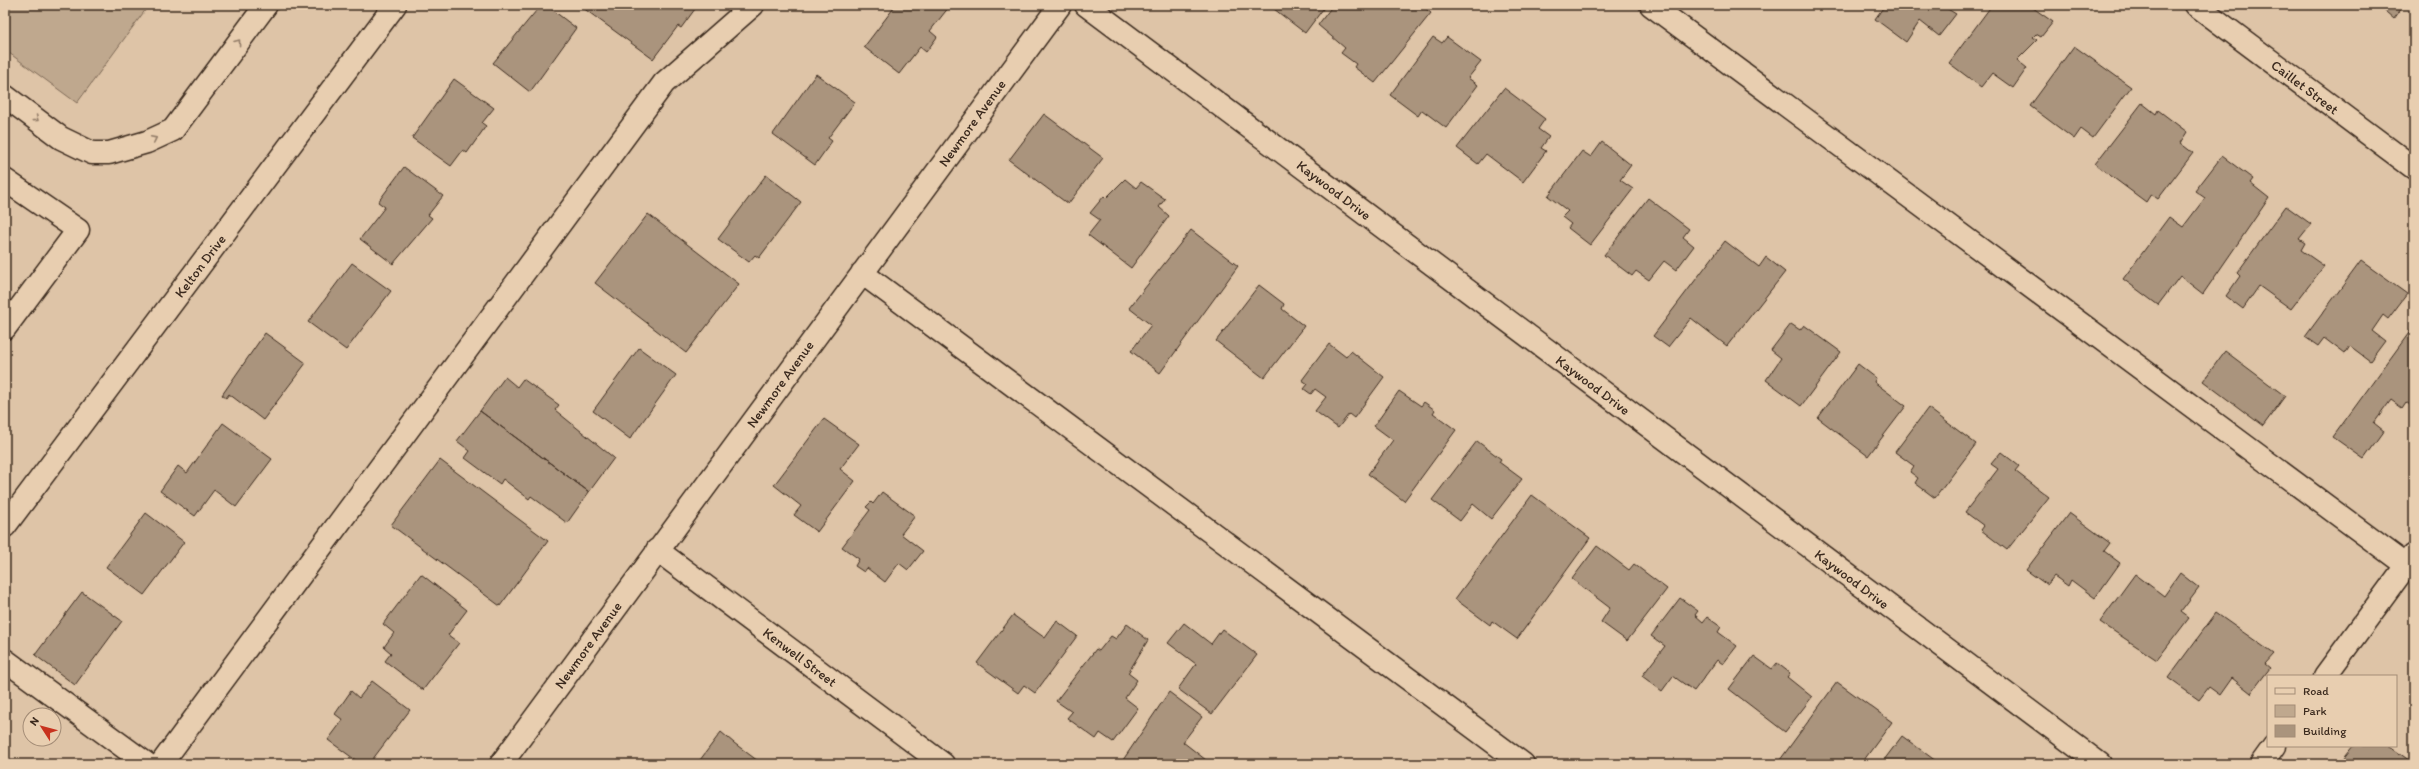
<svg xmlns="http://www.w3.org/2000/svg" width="2419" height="769" viewBox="0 0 2419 769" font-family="Itim,sans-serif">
  <rect width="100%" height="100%" fill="#dec4a7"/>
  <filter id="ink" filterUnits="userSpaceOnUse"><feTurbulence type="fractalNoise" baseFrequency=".025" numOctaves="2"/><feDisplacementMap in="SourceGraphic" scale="8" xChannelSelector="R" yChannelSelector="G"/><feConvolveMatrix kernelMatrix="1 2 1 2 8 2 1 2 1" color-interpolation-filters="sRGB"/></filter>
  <g filter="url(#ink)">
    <path fill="#bfa88e" stroke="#7d6956" d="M5,5H149L77,103L5,50Z"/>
    <path fill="#aa947d" stroke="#3b2a1e" d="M541,5H546L576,28L530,92L493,63Z
      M579,5H698L681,28L678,26L653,59Z
      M896,5L949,7L930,31L937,37L926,52L920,47L899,74L864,47Z
      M1276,5H1326L1305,33L1274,9Z
      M1333,5H1421L1431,13L1375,83L1354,67L1356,64L1341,53L1345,48L1318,25Z
      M1885,5H1948L1946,8L1956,14L1939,36L1920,21L1906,42L1875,19Z
      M1992,5H2018L2022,7L2023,5H2029L2053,22L2041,37L2036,34L2033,37L2037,40L2017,60L2027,68L2013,88L1992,73L1981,87L1949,63Z
      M2378,5H2404L2394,19Z
      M1433,37L1442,43L1447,37L1481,62L1468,78L1478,85L1446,128L1422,110L1418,116L1390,95Z
      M2074,46L2131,87L2093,138L2081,129L2074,139L2030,106Z
      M816,74L855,102L828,138L832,141L815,165L773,134Z
      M454,79L494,108L482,123L486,126L467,153L463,150L451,166L412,138Z
      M1504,88L1545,119L1538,129L1549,137L1541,148L1546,151L1523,182L1486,154L1478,164L1457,148Z
      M2142,103L2156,114L2158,110L2187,132L2180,143L2193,153L2158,199L2151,194L2146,202L2095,164Z
      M1044,114L1103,158L1068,204L1009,160Z
      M1602,142L1631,165L1620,180L1633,189L1590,245L1568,228L1571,224L1562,217L1568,211L1548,196L1582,151L1591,157Z
      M2222,156L2253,179L2250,183L2269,198L2203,294L2180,276L2158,305L2123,279L2169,217L2183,227L2205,198L2195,191Z
      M404,167L443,196L428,215L432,218L393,264L360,239L385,207L378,202Z
      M766,175L801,202L759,258L755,255L749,262L718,239Z
      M1125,179L1136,188L1141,182L1165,199L1159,207L1169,216L1131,268L1088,235L1100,220L1090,213L1104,196L1106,198Z
      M1648,198L1689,229L1683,237L1694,246L1676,270L1664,261L1649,280L1636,271L1632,276L1604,255Z
      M2286,206L2311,224L2299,239L2305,243L2301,250L2324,266L2291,309L2259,286L2243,309L2226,296L2240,276L2237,273Z
      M648,214L739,284L686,353L595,283Z
      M1191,230L1238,266L1160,373L1131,351L1151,325L1129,308Z
      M1725,241L1759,267L1766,257L1785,272L1727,346L1691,318L1668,347L1653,336Z
      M2361,261L2407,294L2388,319L2383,315L2372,331L2385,341L2370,361L2350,346L2345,354L2324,338L2318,346L2305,337Z
      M352,263L391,291L346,350L308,322Z
      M1259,285L1284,304L1282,309L1304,326L1264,378L1216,341Z
      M1791,324L1800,330L1804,325L1841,352L1801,406L1766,380L1781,358L1771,350Z
      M2414,326V408L2406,402L2402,408L2391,400L2374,423L2384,431L2364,459L2333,437Z
      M265,333L306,363L263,420L229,394L226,398L222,395Z
      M1329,344L1346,357L1351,351L1384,377L1354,418L1349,414L1338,428L1315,411L1326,397L1315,389L1311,394L1304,389L1308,384L1302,380Z
      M639,348L676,375L630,439L593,411Z
      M2225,351L2285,396L2263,426L2203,381Z
      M1858,364L1876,378L1874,382L1906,406L1868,456L1818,418Z
      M505,377L517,387L523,379L559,405L555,410L614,458L589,492L480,411Z
      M1399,391L1421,406L1424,402L1435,410L1433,413L1456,430L1404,501L1368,474L1393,440L1374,426Z
      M1928,408L1976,444L1935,498L1915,483L1918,478L1910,472L1914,466L1895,452Z
      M480,411L589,492L567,523L531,496L529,499L503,479L500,484L465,458L470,451L457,441Z
      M824,419L859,444L840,469L855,481L817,532L794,515L801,506L774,485Z
      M223,423L272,459L236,507L214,490L195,516L160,491L178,466L187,473Z
      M1477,441L1501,459L1499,462L1522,479L1491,519L1473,504L1460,521L1432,500Z
      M2001,452L2019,466L2015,471L2049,497L2007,550L1981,530L1984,526L1965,512L1998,469L1991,464Z
      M440,460L548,541L500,606L391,525Z
      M882,492L915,516L901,534L923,551L908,570L899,563L885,582L867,568L864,572L855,566L859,559L842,547L870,510L866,507L871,502L873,504Z
      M1532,495L1590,538L1517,639L1492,621L1490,625L1455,599Z
      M146,513L184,542L144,595L106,567Z
      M2069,513L2110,543L2104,551L2120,563L2095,598L2071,580L2068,586L2054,576L2047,585L2026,570Z
      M1597,546L1629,570L1634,564L1667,589L1627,641L1601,622L1610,608L1572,579Z
      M2180,573L2199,588L2181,612L2189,618L2157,660L2100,622L2135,574L2164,596Z
      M421,574L467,610L448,635L459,643L423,690L385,661L391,653L384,647L394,633L383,624Z
      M82,592L122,621L75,685L35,655Z
      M1680,598L1698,611L1695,615L1703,622L1707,617L1721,627L1718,632L1737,646L1723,664L1717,660L1694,691L1673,676L1662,691L1642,676L1665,646L1651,636Z
      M2216,613L2274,654L2265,664L2270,668L2251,693L2232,678L2220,695L2209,687L2199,700L2168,678Z
      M1013,615L1045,638L1057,621L1077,636L1035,693L1024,685L1018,693L977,663Z
      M1184,623L1211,644L1222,629L1257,655L1212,714L1178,689L1196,664L1168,643Z
      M1127,624L1148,640L1128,673L1137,680L1125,698L1138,708L1113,742L1100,733L1096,739L1067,718L1072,712L1056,701L1096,649L1099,651L1111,636L1116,639Z
      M1754,656L1772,669L1777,663L1790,673L1787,677L1812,697L1785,732L1729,689Z
      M372,681L410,710L369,764H361L328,740L343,720L335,714L351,691L359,698Z
      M1837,682L1892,722L1861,764H1777Z
      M1169,692L1202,717L1183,742L1206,760L1203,764H1128L1123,760Z
      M721,732L734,743L762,764H697Z
      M1902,736L1940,764H1881Z
      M2353,746H2389L2413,763L2339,764Z"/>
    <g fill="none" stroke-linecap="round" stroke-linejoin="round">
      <defs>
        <path id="minor" d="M1086,5L2100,764
          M1651,5L2414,571
          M2196,5L2414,168
          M5,96L61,138L92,153H109L147,142L173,130L266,5
          M5,180L78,230L5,328
          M862,273L1523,764
          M5,526L395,5
          M657,550L943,764
          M5,660L147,764
          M2325,676L2414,555
          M161,764L664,83L753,5
          M501,764L1060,5
          M2261,764L2274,746"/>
      </defs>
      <use href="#minor" stroke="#3b2a1e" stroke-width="25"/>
      <use href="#minor" stroke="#e8ceb0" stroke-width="22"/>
    </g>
    <defs><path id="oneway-chevron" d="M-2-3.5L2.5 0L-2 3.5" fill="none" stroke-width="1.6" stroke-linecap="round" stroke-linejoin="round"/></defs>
    <g stroke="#927c67">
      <use href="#oneway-chevron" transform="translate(238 42) rotate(-53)"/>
      <use href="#oneway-chevron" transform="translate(36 119) rotate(37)"/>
      <use href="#oneway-chevron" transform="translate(154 139) rotate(-26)"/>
    </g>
  </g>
  <g text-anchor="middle" stroke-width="3" stroke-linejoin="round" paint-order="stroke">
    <g font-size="14" fill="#3b2a1e" stroke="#e8ceb0">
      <text transform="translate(2305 87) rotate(37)" y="5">Caillet Street</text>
      <text transform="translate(972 123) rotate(-54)" y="5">Newmore Avenue</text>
      <text transform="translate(1334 190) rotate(37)" y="5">Kaywood Drive</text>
      <text transform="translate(200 266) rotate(-53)" y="5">Kelton Drive</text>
      <text transform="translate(780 384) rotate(-54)" y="5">Newmore Avenue</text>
      <text transform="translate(1593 385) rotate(37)" y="5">Kaywood Drive</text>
      <text transform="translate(1852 579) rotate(37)" y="5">Kaywood Drive</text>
      <text transform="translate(588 645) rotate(-54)" y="5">Newmore Avenue</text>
      <text transform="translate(800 657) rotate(37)" y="5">Kenwell Street</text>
    </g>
  </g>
  <rect width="2419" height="769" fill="none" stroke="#e8ceb0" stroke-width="20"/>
  <rect x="10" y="10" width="2399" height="749" fill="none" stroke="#3b2a1e" stroke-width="1.5" filter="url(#ink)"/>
  <rect x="2267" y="675" width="130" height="72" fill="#e8ceb0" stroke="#a38c76"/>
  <rect x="2275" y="688" width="20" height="6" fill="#e8ceb0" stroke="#a38c76"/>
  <text x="2303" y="695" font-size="12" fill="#3b2a1e">Road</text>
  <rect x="2275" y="705" width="20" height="12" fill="#bfa88e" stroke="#a38c76"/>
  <text x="2303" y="715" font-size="12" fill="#3b2a1e">Park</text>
  <rect x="2275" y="725" width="20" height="12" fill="#aa947d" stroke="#a38c76"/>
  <text x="2303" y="735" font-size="12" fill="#3b2a1e">Building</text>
  <g transform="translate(42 727) rotate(306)"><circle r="19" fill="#e8ceb0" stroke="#a38c76"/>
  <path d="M0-3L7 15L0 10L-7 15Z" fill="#c8321e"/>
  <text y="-6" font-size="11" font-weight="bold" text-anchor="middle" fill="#3b2a1e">N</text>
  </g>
</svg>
